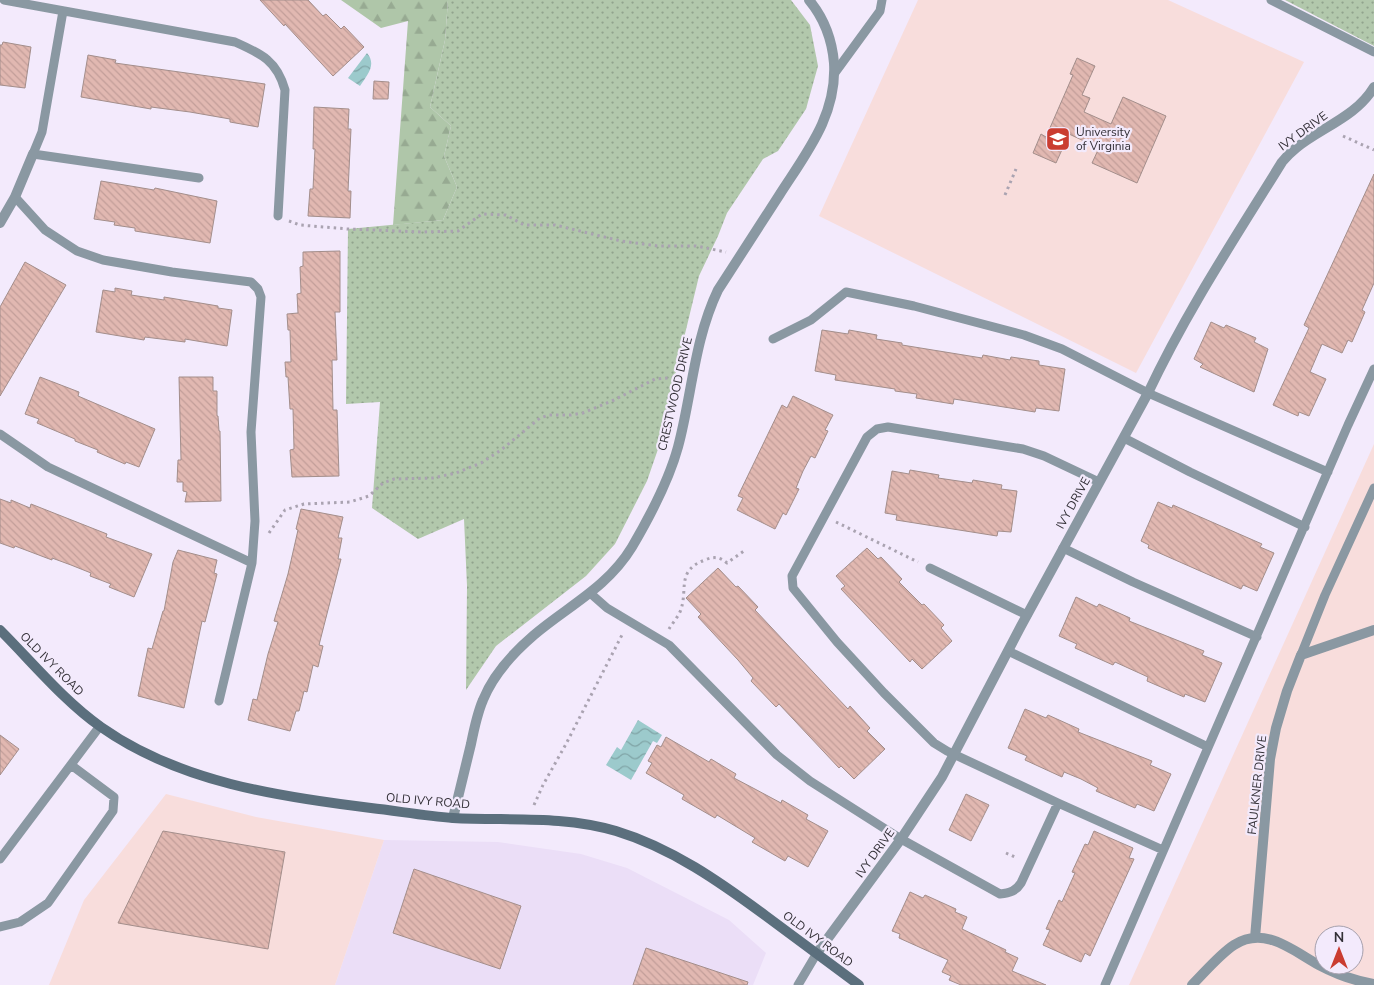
<svg xmlns="http://www.w3.org/2000/svg" width="1374" height="985" viewBox="0 0 1374 985" font-family="'Nunito Sans',sans-serif">
  <defs>
    <pattern id="green-dots" width="8" height="8" patternUnits="userSpaceOnUse" patternTransform="scale(1.25)"><rect width="8" height="8" fill="#b2c8ac"/><path d="M2 2h.1M6 6h.1" fill="none" stroke="#91a38d" stroke-width="1.8" stroke-linecap="round"/></pattern>
    <pattern id="forest-firs" width="22" height="20" patternUnits="userSpaceOnUse" patternTransform="scale(1.25)"><rect width="22" height="20" fill="#afc6a9"/><path d="M5 1l3.5 6h-7zM16 11l3.5 6h-7z" fill="#97aa92"/></pattern>
    <pattern id="water-waves" width="16" height="10" patternUnits="userSpaceOnUse" patternTransform="scale(1.25)"><rect width="16" height="10" fill="#9ccacc"/><path d="M0 5q4-4 8 0t8 0" fill="none" stroke="#80a4a6"/></pattern>
    <pattern id="building-back-hatch" width="6" height="6" patternUnits="userSpaceOnUse" patternTransform="scale(1.25)"><rect width="6" height="6" fill="#e1b8b1"/><path d="M-1 5l2 2M0 0l6 6M5-1l2 2" fill="none" stroke="#c29e99"/></pattern>
  </defs>
  <rect width="100%" height="100%" fill="#f3eafc"/>
  <path fill="#ebdef7" d="M384,840L498,842L581,854L627,868L729,920L766,953L753,985H335Z"/>
  <path fill="#f8dddc" fill-rule="evenodd" d="M918,0H1168L1304,62L1136,373L819,216Z
    M1374,444V985H1129ZM1324,935H1354V965H1324Z
    M166,794L256,817L384,840L335,985H49L84,900Z"/>
  <path fill="url(#green-dots)" d="M448,0H791L810,25L818,66L806,109L778,151L763,159L727,213L718,236L699,276L676,371L666,426L647,481L615,544L586,576L496,646L466,690L467,586L464,519L418,539L372,508L380,402L346,404L348,229L443,220L457,187L444,156L451,126L430,107L445,40Z
    M1285,0H1374V46Z"/>
  <path fill="url(#forest-firs)" d="M341,0H448L445,40L430,107L451,126L444,156L457,187L443,220L393,225L408,21L381,28Z"/>
  <path fill="url(#water-waves)" d="M367,53C377,65 367,75 360,86L348,78Z
    M638,720L662,735L657,743L653,741L631,780L606,765L617,747L621,750Z"/>
  <path fill="url(#building-back-hatch)" stroke="#a38e8b" d="M260,0H308L323,16L326,14L341,29L344,26L364,47L333,76L285,24L284,26Z
    M3,42L31,47L25,88L0,85V45H2Z
    M88,55L116,60L115,63L265,84L258,127L230,122V119L190,112L151,107V109L81,97Z
    M1077,58L1095,66L1082,95L1090,98L1084,112L1111,124L1123,97L1166,116L1137,183L1092,163L1099,148L1069,134L1056,163L1033,153L1041,134L1046,137L1073,75L1070,74Z
    M374,81L389,82L388,99H373Z
    M314,107L349,109L348,129H351L348,191H351L350,218L308,216L310,189H313L315,149H313Z
    M1374,174V283L1362,310L1365,312L1352,342L1348,340L1342,353L1322,344L1310,372L1326,379L1309,416L1299,412L1298,416L1273,405L1309,328L1304,325Z
    M101,181L154,190L155,188L217,201L210,243L135,231V228L114,225L115,222L94,219Z
    M340,251V312H335L337,360H332L333,410H337L339,476L292,477L290,450L294,449L293,409H290L288,377H286L285,362H291L290,330H288L287,314L298,313L297,294L301,293L300,267L303,266V252Z
    M25,262L66,285L0,396V307Z
    M115,288L132,291L131,295L164,300V297L218,306V308L232,310L227,346L185,339V342L145,337L144,340L96,332L103,290L115,292Z
    M1211,322L1224,328L1226,325L1256,338L1254,342L1268,349L1254,392L1200,367L1203,364L1194,359Z
    M822,330L848,334L849,330L877,335L876,339L902,343V345L982,358L983,355L1010,360L1011,357L1039,361V365L1065,369L1059,411L1036,408L1035,412L954,399L953,404L916,398L917,394L895,391V389L835,380L836,375L815,371Z
    M40,377L79,392L78,396L155,429L139,467L126,462L125,464L97,452L98,450L75,441V439L37,423L39,419L25,414Z
    M179,377H213V391H217V416H218L219,431H220L221,501L185,502L187,492L183,491V482H177L178,460H181Z
    M793,396L833,415L825,430L828,431L815,458L811,456L803,471L796,488L799,489L786,515L783,513L775,529L737,510L743,498L738,496L782,405L787,408Z
    M910,470L939,475L938,478L972,483L973,480L1002,485L1001,489L1017,491L1011,532L998,531L997,536L896,520L897,515L885,513L892,471L909,474Z
    M0,499L11,503V500L30,508L31,504L107,534L106,537L152,554L134,597L109,587L111,584L90,576L91,573L71,565L52,558V560L15,546L14,548L0,543Z
    M1158,502L1172,508L1173,505L1262,544L1260,547L1274,553L1257,591L1243,585L1241,589L1148,548L1149,545L1141,541Z
    M301,509L343,517L338,538H342L338,559H341L319,645L323,646L318,667L313,665L307,692L304,691L299,711H296L290,731L248,720L253,699L257,700L268,654L278,622L274,621L288,574L298,530L296,529Z
    M867,548L878,559L881,557L902,579L899,582L922,605L924,604L944,625L941,628L952,641L922,669L912,659L910,662L841,589L845,586L836,576Z
    M178,550L217,560L214,573L217,574L205,622L202,621L184,708L138,696L148,648L152,649L163,611H164L173,562Z
    M718,568L736,587L738,586L758,607L755,610L829,689L848,709L850,706L870,728L867,731L885,749L854,779L841,766L839,768L779,704L776,707L751,681L753,678L738,660L698,617L701,614L686,598Z
    M1076,597L1097,607L1099,604L1130,618L1129,621L1204,651L1202,655L1222,663L1205,702L1185,694L1184,697L1147,681L1148,677L1115,662L1113,665L1075,648L1077,644L1059,636Z
    M1025,709L1046,718L1048,715L1079,729L1078,732L1152,761L1150,765L1171,774L1154,811L1137,804L1135,808L1096,791L1098,788L1081,779L1064,772L1062,777L1025,760L1027,756L1008,748Z
    M0,735L19,749L0,775Z
    M666,737L709,762L711,759L736,774L734,778L753,788L781,803L782,800L808,815L806,819L828,831L808,867L788,856L785,861L752,842L755,838L717,815L715,818L682,799L684,795L646,773L652,763L648,761L657,745L661,747Z
    M966,794L989,805L971,841L949,830Z
    M163,831L285,852L268,949L118,923Z
    M1094,831L1133,848L1129,858L1134,859L1090,956L1085,953L1081,962L1043,945L1050,930L1046,929L1059,900L1062,902L1075,873L1072,872L1085,844L1088,845Z
    M414,869L521,906L500,969L393,933Z
    M910,892L923,898L925,895L956,909L955,912L967,917L962,929L1006,950L1005,952L1018,958L1012,971L1046,985H961L949,980L951,976L942,972L948,960L899,938L900,934L892,931Z
    M646,948L748,982L747,985H633Z"/>
  <g fill="none" stroke-linecap="round" stroke-linejoin="round">
    <path stroke="#aaa3b1" stroke-width="3" stroke-dasharray="2.5 4" stroke-linecap="butt" d="M1343,136L1374,150
      M1005,195L1016,169
      M289,221L300,225L348,229L422,232L458,231L482,214L506,215L524,225H555L621,241L658,246H696L726,252
      M836,522L918,562
      M269,533L285,510L304,504L350,502L369,496L383,483L394,479L433,478L456,473L481,463L501,450L540,418L549,415H571L583,413L614,400L655,379L679,377
      M669,629C672,624 677,618 680,612C689,590 675,571 705,560C714,556 720,557 727,563L744,551
      M534,805L543,785L566,744L623,633
      M1006,853L1017,858"/>
    <path stroke="#8a98a2" stroke-width="9" d="M4,0L235,42C262,54 277,61 285,90L278,216
      M1271,0L1374,52
      M63,11L42,132L33,154L199,178
      M834,74L880,11L882,0
      M15,197L45,230L77,251L103,260L172,272L251,282L258,289L261,297L251,432L255,521L252,563L219,701
      M773,339L811,320L846,292L914,306L1024,335L1062,349L1148,393L1328,472
      M0,434L48,467L252,563
      M1124,438L1190,472L1305,527
      M1099,482L1044,456L1023,449L888,427L877,429L867,437L792,576L793,588L837,642L884,693L934,743L947,751L1058,803L1163,850
      M1063,548L1133,582L1257,637
      M930,568L1027,615
      M590,593L607,608L669,645L777,755L810,781L901,839L1000,894C1010,893 1016,891 1021,883L1058,803
      M1008,651L1208,747
      M1301,655L1325,595L1374,488
      M0,859L100,726
      M0,927L20,922L48,903L113,811L114,797L71,765
      M798,985L817,953
      M1105,985L1348,425L1374,369"/>
    <path stroke="#8a98a2" stroke-width="10" d="M0,223L15,197L33,154
      M453,818C459,793 465,768 471,744C474,729 477,714 483,700C493,675 513,653 534,635C568,606 607,588 632,547C649,518 669,480 678,447C692,395 694,340 718,290C739,258 759,226 780,194C807,152 837,115 834,63C832,39 824,18 809,0
      M1255,938L1270,759L1276,728L1287,691L1301,655L1374,630
      M817,953L901,839L942,777L1021,626L1148,393C1186,312 1235,238 1282,162C1286,157 1291,152 1296,148C1322,127 1356,117 1374,87
      M1192,985C1204,973 1220,954 1234,945C1265,925 1293,951 1319,965C1336,974 1355,981 1374,984"/>
    <path stroke="#5b6f7d" stroke-width="10" d="M0,630C32,662 64,701 101,727C179,782 279,797 371,808C398,811 425,816 453,818C507,821 563,815 616,831C672,848 720,882 766,916C797,939 828,962 859,985"/>
  </g>
  <defs>
    <symbol id="university-square" viewBox="-11 -11 22 22"><rect x="-9" y="-9" width="18" height="18" rx="4" fill="#ca3d31" stroke="#f3eafc"/><path d="M0-5L7-2L0 1L-7-2ZM-4 1L0 2.5L4 1V4Q0 6-4 4Z" fill="#fff"/></symbol>
  </defs>
  <g fill-rule="evenodd">
    <use href="#university-square" x="1044" y="125" width="28" height="28"/>
  </g>
  <g text-anchor="middle" stroke-width="4.5" stroke-linejoin="round" paint-order="stroke">
    <g font-size="12" fill="#333037" stroke="#f3eafc">
      <text transform="translate(1303 131) rotate(-36)" y="4">IVY DRIVE</text>
      <text transform="translate(675 394) rotate(-77)" y="4">CRESTWOOD DRIVE</text>
      <text transform="translate(1073 503) rotate(-61)" y="4">IVY DRIVE</text>
      <text transform="translate(52 664) rotate(45)" y="4">OLD IVY ROAD</text>
      <text transform="translate(1257 785) rotate(-84)" y="4">FAULKNER DRIVE</text>
      <text transform="translate(428 801) rotate(5)" y="4">OLD IVY ROAD</text>
      <text transform="translate(875 853) rotate(-54)" y="4">IVY DRIVE</text>
      <text transform="translate(818 939) rotate(37)" y="4">OLD IVY ROAD</text>
    </g>
    <g font-size="12" fill="#333037" stroke="#f3eafc" text-anchor="start">
      <text x="1076" y="136">University<tspan x="1076" dy="14">of Virginia</tspan></text>
    </g>
  </g>
  <g transform="translate(1339 950)"><circle r="24" fill="#f3eafc" stroke="#a6a0ad"/>
  <path d="M0-4L9 19L0 12L-9 19Z" fill="#ca3d31"/>
  <text y="-8" font-size="14" font-weight="bold" text-anchor="middle" fill="#333037">N</text>
  </g>
</svg>
